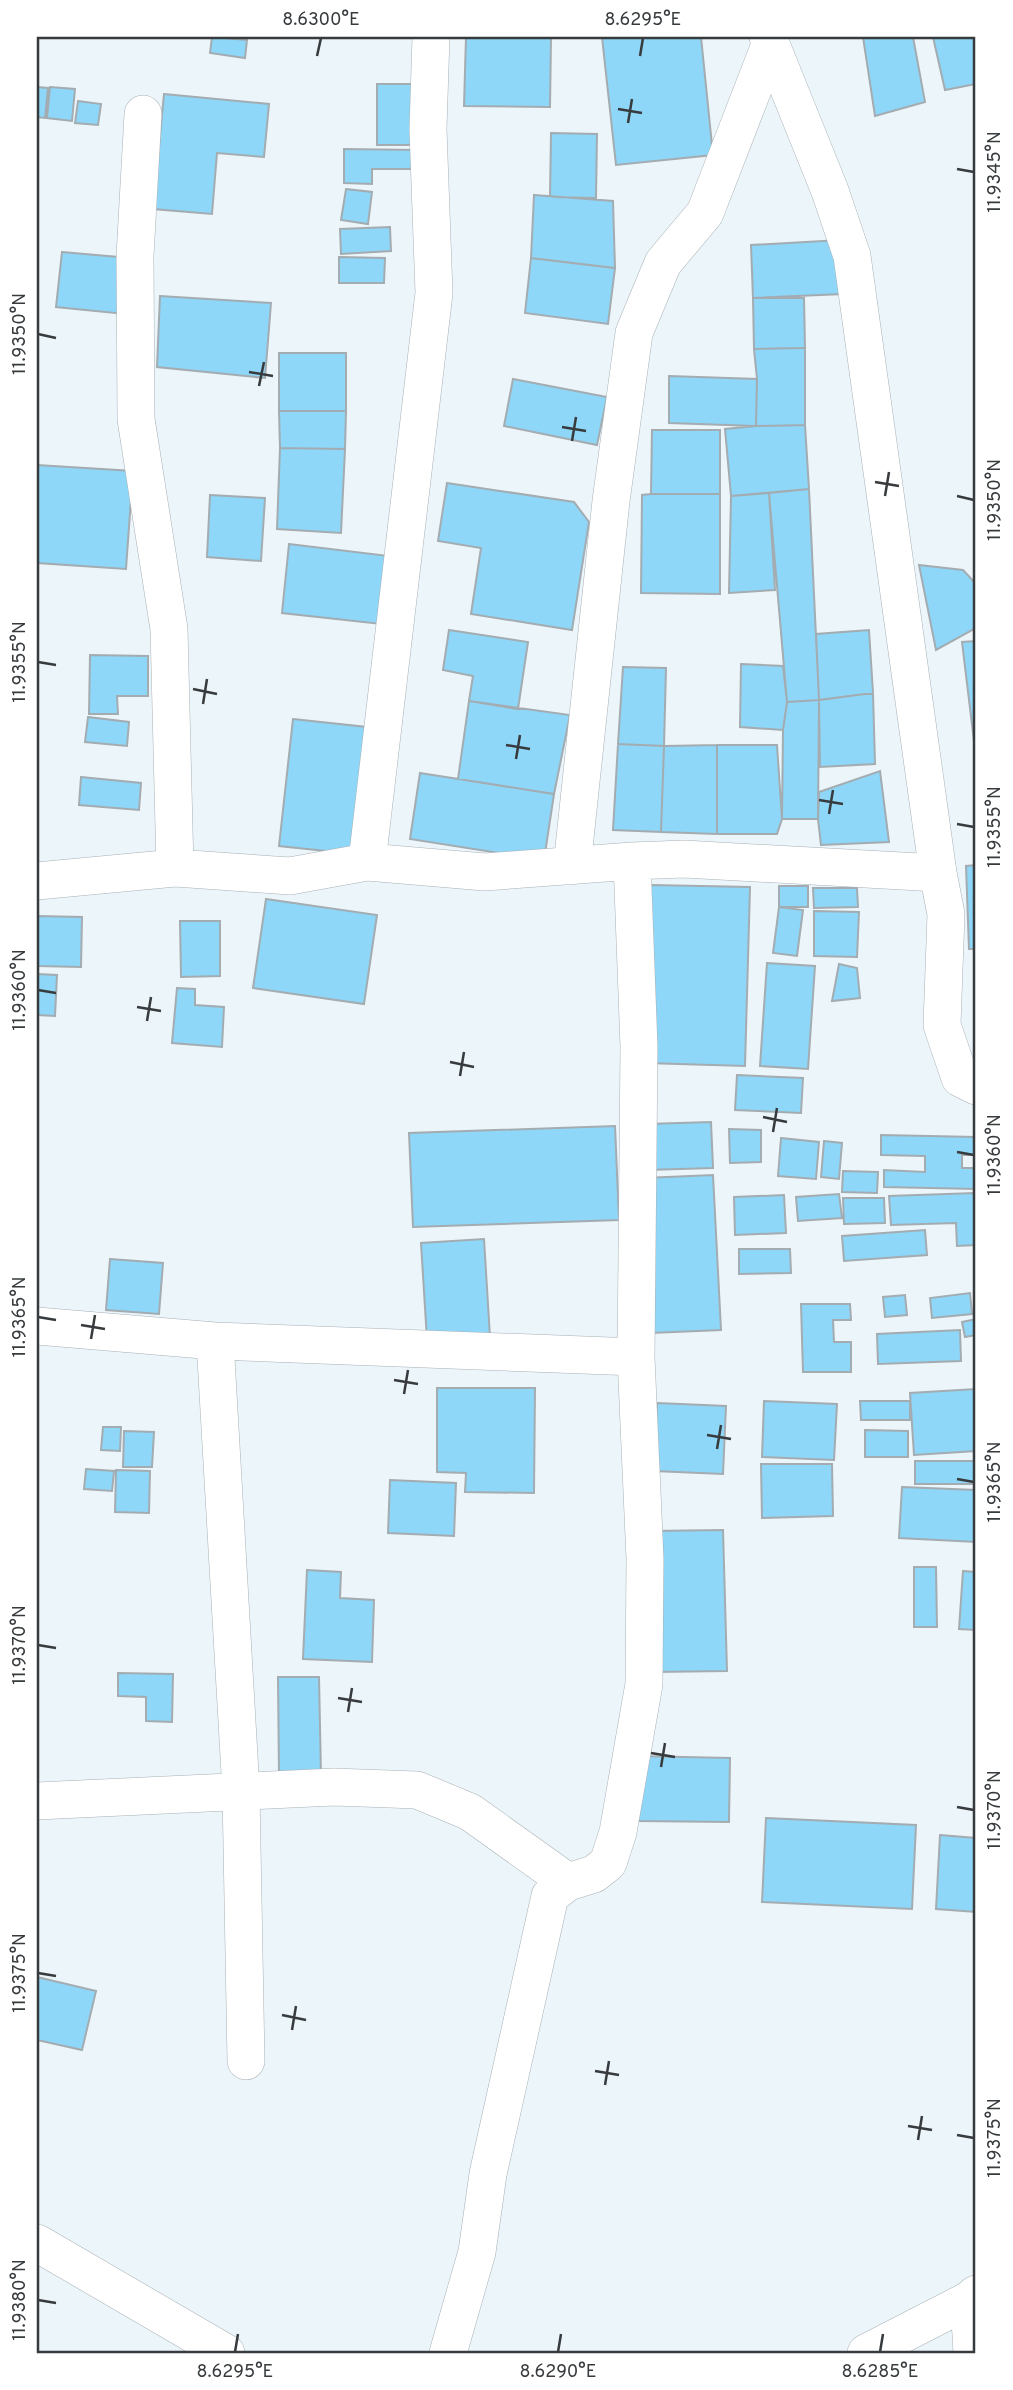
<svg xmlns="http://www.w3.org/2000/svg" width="1013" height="2390" viewBox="0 0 1013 2390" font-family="Overpass,sans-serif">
  <rect width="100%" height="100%" fill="#ecf5fa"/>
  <path fill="#8ed7f9" stroke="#a3acb1" stroke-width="2" d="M212,37L247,40L245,58L210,53Z
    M466,37H551L550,107L464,106Z
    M602,37H701L713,155L616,165Z
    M863,37H913L925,102L875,116Z
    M933,37H976V84L945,90Z
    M377,84H417V145H377Z
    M37,87L48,88L45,118L37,117Z
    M50,87L75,89L72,121L47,118Z
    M164,94L269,104L264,157L217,153L212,214L153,209Z
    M78,101L101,104L98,125L75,123Z
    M551,133L597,134L596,198L550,197Z
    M344,149L417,150V169H372V184L344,183Z
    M346,189L372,192L368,224L341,220Z
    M534,195L613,201L615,268L531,258Z
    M390,227L391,251L341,254L340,229Z
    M840,240L843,294L753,298L751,245Z
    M62,252L130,258L125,314L56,307Z
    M339,257L385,258L384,283H339Z
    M531,258L615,268L608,324L525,313Z
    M160,296L271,303L265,378L157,367Z
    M753,298H804L805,348L754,349Z
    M805,348V425L756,426L757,379L754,349Z
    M279,353H346V411H279Z
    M669,376L757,379L756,426L669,423Z
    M513,379L607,397L597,445L504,426Z
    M279,411H346L345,449L280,448Z
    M805,425L809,489L731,496L725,429L756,426Z
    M652,430H720V494H651Z
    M280,448L345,449L341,533L277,529Z
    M37,465L133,471L126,569L37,563Z
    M447,483L574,502L589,522L572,630L471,614L481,548L438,541Z
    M809,489L819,700L787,702L769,493Z
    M769,493L775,590L729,593L731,496Z
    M651,494H720V594L641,593L642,495Z
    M210,495L265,498L261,561L207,557Z
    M289,544L389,556L381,624L282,613Z
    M919,565L963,570L976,584V628L936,650Z
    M449,630L528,642L518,709L469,701L473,676L443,670Z
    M869,630L873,693L819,700L816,634Z
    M976,641V758L962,642Z
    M90,655L148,656V696H117L118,714H89Z
    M741,664L783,666L787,702L783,730L740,727Z
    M623,667L666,668L664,746L618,744Z
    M873,693L875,764L820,767L819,700Z
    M819,700L818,819H782L783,730L787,702Z
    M469,701L570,715L554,794L458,779Z
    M88,717L129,722L127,746L85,742Z
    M293,719L376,728L363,855L279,846Z
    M618,744L664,746L661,832L613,830Z
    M717,745H777L782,819L777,834H717Z
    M717,745V834L661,832L664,746Z
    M880,771L889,842L821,845L818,819L819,792Z
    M420,773L554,794L544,860L410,839Z
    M81,777L141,783L139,810L79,805Z
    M976,865V949H969L966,866Z
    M651,885L750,887L745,1066L646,1063Z
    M779,886H808V907H779Z
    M813,888H857L858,907L814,908Z
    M266,899L377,915L364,1004L253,988Z
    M779,907L803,910L797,956L773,953Z
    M814,911L859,912L857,957L814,956Z
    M37,916L82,917L81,967L37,966Z
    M180,921H220V976L181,977Z
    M767,963L815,966L808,1069L760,1066Z
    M839,964L857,968L860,998L832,1001Z
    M37,974L57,975L55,1016L37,1015Z
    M177,988L195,989V1005L224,1007L222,1047L172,1043Z
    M737,1075L803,1078L801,1113L735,1110Z
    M711,1122L713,1168L647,1170V1124Z
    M615,1126L619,1220L413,1227L409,1133Z
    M729,1129L761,1130V1162L730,1163Z
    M881,1135L976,1137V1155H962V1168H976V1189L884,1187V1170L925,1172V1156L881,1155Z
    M781,1138L819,1142L816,1179L778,1176Z
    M824,1141L842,1143L839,1179L821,1177Z
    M843,1171L878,1172L877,1193L842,1192Z
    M713,1175L721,1330L651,1333L644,1178Z
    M975,1193L976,1245L957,1246L956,1223L891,1225L889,1196Z
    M839,1194L842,1218L798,1221L796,1197Z
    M784,1195L786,1233L735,1235L734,1197Z
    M843,1198H884L885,1223L844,1224Z
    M925,1230L927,1255L844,1261L842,1236Z
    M484,1239L490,1337L427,1340L421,1243Z
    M739,1249H790L791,1273L739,1274Z
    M110,1259L163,1263L159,1314L106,1310Z
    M970,1293L972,1314L932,1318L930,1298Z
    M905,1295L907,1315L885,1317L883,1297Z
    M801,1304H850L851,1320H833L834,1342H851V1372H803Z
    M976,1319V1335L965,1337L962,1322Z
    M960,1330L961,1361L878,1364L877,1334Z
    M437,1388H535L534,1493L465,1492L466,1473L437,1472Z
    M976,1389V1451L914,1455L910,1393Z
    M764,1401L837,1404L834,1460L762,1457Z
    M860,1401H910V1420H861Z
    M657,1403L726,1406L723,1474L654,1471Z
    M103,1427H121L120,1451L101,1450Z
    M865,1430L908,1431V1457H865Z
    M124,1431L154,1432L152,1467H123Z
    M915,1461H976V1484H915Z
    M761,1464H832L833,1516L762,1518Z
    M86,1469L114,1471L112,1491L84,1489Z
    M116,1470L150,1471L149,1513L115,1512Z
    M390,1480L456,1483L454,1536L388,1533Z
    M902,1487L976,1490V1542L899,1538Z
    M723,1530L727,1671L654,1672L650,1531Z
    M914,1567H936L937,1627H914Z
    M307,1570L341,1572L340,1598L374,1600L372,1662L303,1659Z
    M963,1571L976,1572V1630L959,1629Z
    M118,1673L173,1674L172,1722L146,1721V1697L118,1696Z
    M278,1677H319L321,1775L279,1776Z
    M638,1756L730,1758L729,1822L637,1821Z
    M766,1818L916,1825L912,1909L762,1902Z
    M940,1835L976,1838V1912L936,1909Z
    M37,1977L96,1991L82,2050L37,2040Z"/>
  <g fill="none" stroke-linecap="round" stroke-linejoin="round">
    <defs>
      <path id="minor" d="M768,37L830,191L852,256L938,873L946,914L942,1025L960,1078L976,1086
        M143,114L135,256L136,419L169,629L175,868
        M367,862L434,293L428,129L431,37
        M572,866L611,501L634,333L663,263L705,213L770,45
        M37,881L175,868L290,876L367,862L485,872L632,861L684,859L938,873
        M37,1326L215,1341L636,1357
        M215,1341L241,1791L246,2061
        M37,1801L334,1787L417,1790L470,1812L568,1882
        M37,2243L226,2353
        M969,2300L972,2353
        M448,2353L477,2252L488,2174L550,1896L568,1882L594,1874L608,1863L618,1832L644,1684L645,1559L636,1357L639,1047L632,861
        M866,2353L969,2300L976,2294"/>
    </defs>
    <use href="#minor" stroke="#a8b1b6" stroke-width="38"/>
    <use href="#minor" stroke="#fff" stroke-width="37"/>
  </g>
  <path fill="none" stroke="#373b3d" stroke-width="2.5" d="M317,56L321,38M640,56L643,38M618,109L642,113M628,123L632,99M957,169L974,172M38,334L56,338M249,372L273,376M259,386L264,362M562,427L586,431M572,441L576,417M875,482L899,486M885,496L889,472M957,496L974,500M38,662L56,665M193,689L217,694M203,704L207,679M506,745L530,749M516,759L520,735M819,800L843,804M829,814L833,790M957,824L974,827M38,990L56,993M137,1007L161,1011M147,1021L151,997M450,1062L474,1067M460,1076L464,1052M763,1117L787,1122M773,1132L777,1108M957,1152L974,1155M38,1317L56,1320M81,1325L105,1329M91,1339L95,1315M394,1380L418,1384M404,1394L408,1370M707,1435L731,1439M717,1449L721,1425M957,1479L974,1482M38,1645L56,1648M338,1698L362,1702M348,1712L352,1688M651,1753L675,1757M661,1767L665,1743M957,1807L974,1810M38,1973L56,1976M282,2015L306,2020M292,2030L296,2006M595,2071L619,2075M605,2085L609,2061M908,2126L932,2130M957,2135L974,2138M918,2140L922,2116M38,2300L56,2303M235,2352L238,2334M558,2352L561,2334M880,2352L883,2334"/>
  <rect width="1013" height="2390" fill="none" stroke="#ffffff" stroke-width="77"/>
  <rect x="38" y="38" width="936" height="2314" fill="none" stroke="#373b3d" stroke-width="2.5"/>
  <g font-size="18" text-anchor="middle" fill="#373b3d">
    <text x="321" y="25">8.6300°E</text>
    <text x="643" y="25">8.6295°E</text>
    <text transform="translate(994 172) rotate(-90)" y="6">11.9345°N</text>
    <text transform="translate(19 334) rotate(-90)" y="6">11.9350°N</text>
    <text transform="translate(994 500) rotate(-90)" y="6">11.9350°N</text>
    <text transform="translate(19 662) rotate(-90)" y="6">11.9355°N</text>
    <text transform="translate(994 827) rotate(-90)" y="6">11.9355°N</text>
    <text transform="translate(19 990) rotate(-90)" y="6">11.9360°N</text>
    <text transform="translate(994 1155) rotate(-90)" y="6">11.9360°N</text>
    <text transform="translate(19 1317) rotate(-90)" y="6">11.9365°N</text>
    <text transform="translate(994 1482) rotate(-90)" y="6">11.9365°N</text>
    <text transform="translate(19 1645) rotate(-90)" y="6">11.9370°N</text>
    <text transform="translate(994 1810) rotate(-90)" y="6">11.9370°N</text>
    <text transform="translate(19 1973) rotate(-90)" y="6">11.9375°N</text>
    <text transform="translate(994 2138) rotate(-90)" y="6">11.9375°N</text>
    <text transform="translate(19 2300) rotate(-90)" y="6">11.9380°N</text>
    <text x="235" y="2377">8.6295°E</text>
    <text x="558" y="2377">8.6290°E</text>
    <text x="880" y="2377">8.6285°E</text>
  </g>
</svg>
